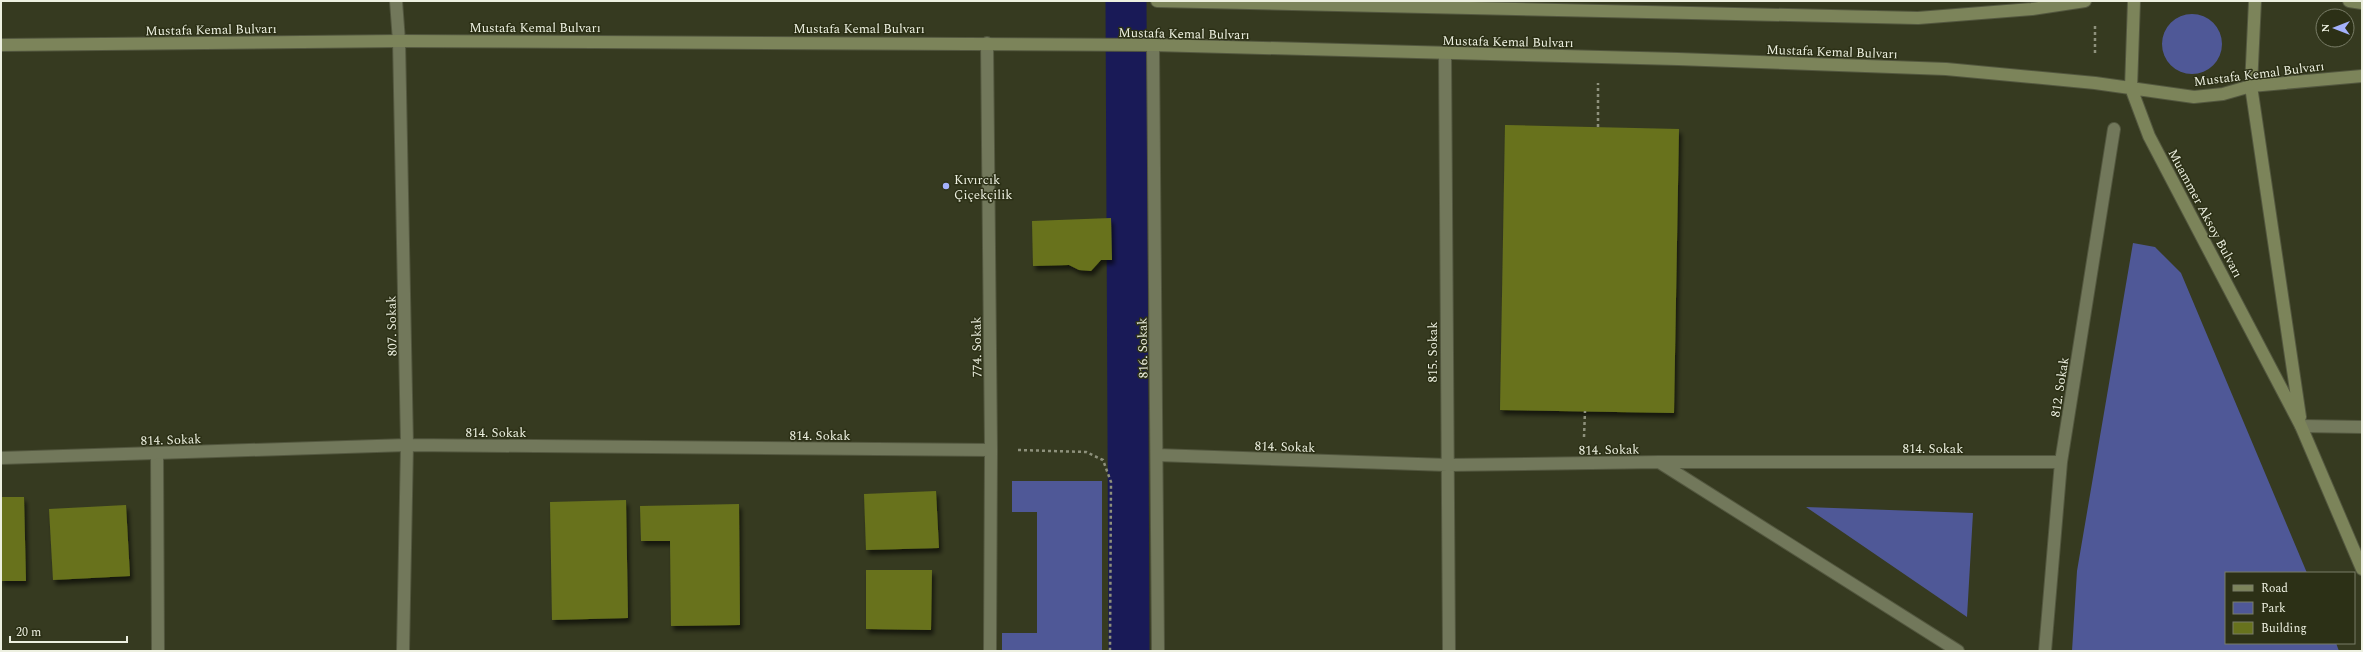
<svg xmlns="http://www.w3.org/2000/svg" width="2363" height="652" viewBox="0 0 2363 652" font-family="Spectral,serif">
  <defs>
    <filter id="shadow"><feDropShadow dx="2.5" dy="4.5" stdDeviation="2" flood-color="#0009"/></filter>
  </defs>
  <rect width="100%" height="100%" fill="#363a20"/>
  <path fill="#4f5897" d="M2162 44a30 30 0 1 1 60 0a30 30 0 1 1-60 0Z
    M2133,243L2155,247L2181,273L2307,573H2226V643H2336L2339,651H2072L2077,571Z
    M1012,481H1102V651H1002V633H1037V512H1012Z
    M1806,507L1973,513L1967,617Z"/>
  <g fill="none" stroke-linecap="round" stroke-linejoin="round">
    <path stroke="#191a57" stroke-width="41" d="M1126,1L1129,651"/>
  </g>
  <path fill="#67721d" filter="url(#shadow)" d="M1505,125L1679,129L1674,413L1500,410Z
    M1111,218L1112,260H1101L1091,271L1079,270L1069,265L1033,266L1032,221Z
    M936,491L939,548L866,550L864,494Z
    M1,497H24L26,581H1Z
    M626,500L628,618L552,620L550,502Z
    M739,504L740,625L671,626L670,541H641L640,506Z
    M126,505L130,576L53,580L49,509Z
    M866,570H932L931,630L866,629Z"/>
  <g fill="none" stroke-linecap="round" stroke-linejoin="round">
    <defs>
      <path id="lane" d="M157,454L158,651"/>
      <path id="street" d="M396,1L399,41L407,445L403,651
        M987,43L991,450L990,651
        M1153,45L1158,651
        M1445,53L1449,651
        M2301,426L2362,427
        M1157,455L1447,465L1659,462H2061
        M1,458L407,445L991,450
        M1659,462L1958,651
        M2045,651L2061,462L2114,129"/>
      <path id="secondary" d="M1157,1L1918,18L2032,9L2085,1
        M2134,1L2131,88L2149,136L2301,426L2362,569
        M2255,1L2251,86L2300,417
        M2349,1L2362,3
        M1,45L399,41L1153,45L1678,59L1946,69L2095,83L2194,97L2223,94L2251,86L2362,76"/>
    </defs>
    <use href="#lane" stroke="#53573f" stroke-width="14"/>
    <use href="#street" stroke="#53573f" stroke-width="14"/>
    <use href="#secondary" stroke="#53573f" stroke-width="14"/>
    <path stroke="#8e917c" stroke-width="2.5" stroke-dasharray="3 3" stroke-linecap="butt" d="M2095,26V55
      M1598,127V83
      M1584,437L1585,411
      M1018,450L1086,452L1103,460L1111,482L1110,651"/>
    <use href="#lane" stroke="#72785b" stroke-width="12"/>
    <use href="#street" stroke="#72785b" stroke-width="12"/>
    <use href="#secondary" stroke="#7c845a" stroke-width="12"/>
  </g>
  <circle fill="#a4b2fc" stroke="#2c3016" stroke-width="1.5" cx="946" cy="186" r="4"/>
  <g text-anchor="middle" stroke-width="3" stroke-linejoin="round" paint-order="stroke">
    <g font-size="13" fill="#edf0e0" stroke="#2c3016">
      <text x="535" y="32">Mustafa Kemal Bulvarı</text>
      <text x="859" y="33">Mustafa Kemal Bulvarı</text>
      <text transform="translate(211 29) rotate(-1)" y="5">Mustafa Kemal Bulvarı</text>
      <text transform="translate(1184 33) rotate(1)" y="5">Mustafa Kemal Bulvarı</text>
      <text transform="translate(1508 41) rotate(1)" y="5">Mustafa Kemal Bulvarı</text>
      <text transform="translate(1832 51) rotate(2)" y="5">Mustafa Kemal Bulvarı</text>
      <text transform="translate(2259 73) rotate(-7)" y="5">Mustafa Kemal Bulvarı</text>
      <text transform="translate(2206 213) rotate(62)" y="5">Muammer Aksoy Bulvarı</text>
      <text transform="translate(391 326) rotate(-91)" y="5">807. Sokak</text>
      <text transform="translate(976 347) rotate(-91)" y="5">774. Sokak</text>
      <text transform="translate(1142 348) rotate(-91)" y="5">816. Sokak</text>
      <text transform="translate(1432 352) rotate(-90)" y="5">815. Sokak</text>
      <text transform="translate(2059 387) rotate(-81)" y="5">812. Sokak</text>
      <text x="496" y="437">814. Sokak</text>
      <text x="820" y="440">814. Sokak</text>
      <text transform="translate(171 439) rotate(-2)" y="5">814. Sokak</text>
      <text transform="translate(1285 446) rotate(2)" y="5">814. Sokak</text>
      <text x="1933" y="453">814. Sokak</text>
      <text transform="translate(1609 449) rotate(-1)" y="5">814. Sokak</text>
    </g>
    <g font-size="13" fill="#edf0e0" stroke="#2c3016" text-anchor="start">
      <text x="954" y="184">Kıvırcık<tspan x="954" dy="15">Çiçekçilik</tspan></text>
    </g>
  </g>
  <rect width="2363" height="652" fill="none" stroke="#edf0e0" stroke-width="4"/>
  <rect x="2225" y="572" width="130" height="72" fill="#2c3016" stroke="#797d67"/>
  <rect x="2233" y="585" width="20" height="6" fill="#7c845a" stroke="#797d67"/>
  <text x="2261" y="592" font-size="12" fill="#edf0e0">Road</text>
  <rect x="2233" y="602" width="20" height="12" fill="#4f5897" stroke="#797d67"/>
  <text x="2261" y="612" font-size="12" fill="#edf0e0">Park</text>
  <rect x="2233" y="622" width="20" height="12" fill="#67721d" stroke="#797d67"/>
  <text x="2261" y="632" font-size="12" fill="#edf0e0">Building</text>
  <g transform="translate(2335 28) rotate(270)"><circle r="19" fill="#2c3016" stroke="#797d67"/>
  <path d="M0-3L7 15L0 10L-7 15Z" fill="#a4b2fc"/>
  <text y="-6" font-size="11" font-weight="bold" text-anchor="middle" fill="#edf0e0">N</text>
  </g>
  <path d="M10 636v6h117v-6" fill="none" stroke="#edf0e0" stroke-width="2"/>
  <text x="16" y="636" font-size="12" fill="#edf0e0" stroke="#2c3016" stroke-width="3" paint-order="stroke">20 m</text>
</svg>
